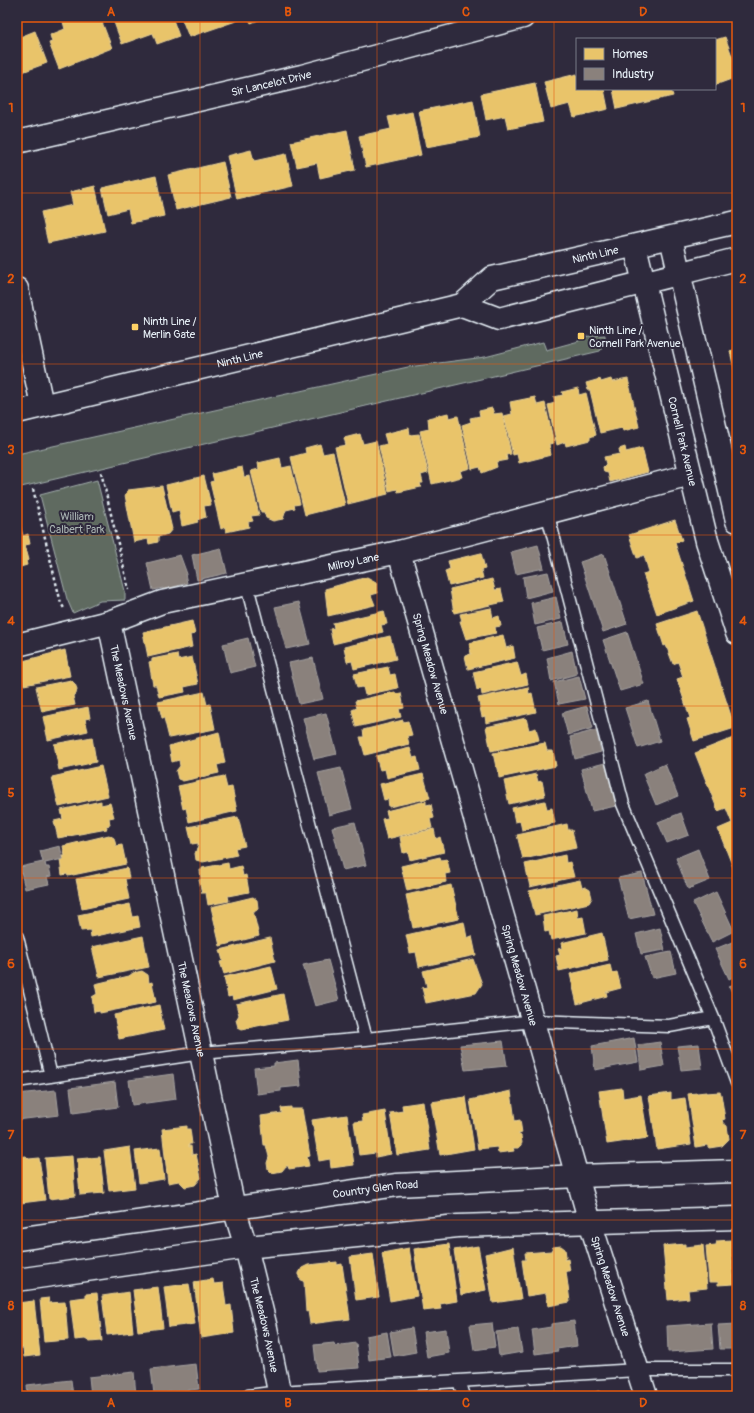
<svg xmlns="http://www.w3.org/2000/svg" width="754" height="1413" viewBox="0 0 754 1413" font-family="Pangolin,sans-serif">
  <rect width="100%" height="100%" fill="#2f2a3d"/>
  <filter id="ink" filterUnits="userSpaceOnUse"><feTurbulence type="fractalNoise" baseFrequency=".025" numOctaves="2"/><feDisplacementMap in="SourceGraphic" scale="8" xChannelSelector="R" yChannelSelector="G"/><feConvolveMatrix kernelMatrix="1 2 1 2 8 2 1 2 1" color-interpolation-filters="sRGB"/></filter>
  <g filter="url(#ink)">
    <path fill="#5e6b61" stroke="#a3aeac" d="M605,335V343L600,351L17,488V454L408,367L485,357L543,342L546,350L579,341V337Z
      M97,480L125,591V600L100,601L73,613L67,599L40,495Z"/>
    <path fill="#e9c46a" stroke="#e9d295" d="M77,17H100L112,48L59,69L49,43L52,42L50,35L65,29L63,22Z
      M112,17H172L179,36L157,44L153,33L122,44Z
      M181,17H241L242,19L189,37Z
      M248,17H266L251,23Z
      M17,29L20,37L35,31L47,63L17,74Z
      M725,37L737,69V77L715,85V40Z
      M577,74V89H604L608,109L574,117L570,104L551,109L544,82Z
      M535,83L543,122L508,129L505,116L486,120L481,94Z
      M613,89H671L673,96L617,109Z
      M473,100L480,137L426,147L419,111Z
      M412,112L421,155L366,167L359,136L391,129L388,117Z
      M347,130L355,170L320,178L317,163L297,167L291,142Z
      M251,150L254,161L286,154L293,186L237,199L227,156Z
      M223,162L231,197L176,210L168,175Z
      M156,176L164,216L131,223L128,209L108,214L102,188Z
      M95,186L105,231L48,243L41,212L73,205L70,192Z
      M737,349V382L730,351Z
      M600,379L601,382L611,379L612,382L628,379L639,427L623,431L622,428L600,433L590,390H588L586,383Z
      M578,388L579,395L586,393L596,435L590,437V440L566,446L565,442L557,445L548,405L555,403L554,397L563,395L562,392Z
      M535,397L537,405L545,403L554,443L549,444L551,455L519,463L517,454L513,455L504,416L512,414L510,402Z
      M492,408L494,414L502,413L511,454L506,455L507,460L496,462L497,467L482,473L480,467L472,469L462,425L471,422L470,418L480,416L479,411Z
      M448,413L449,418L458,416L470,468L460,471L462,477L432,484L420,431L429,429L428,418Z
      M409,428L410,435L419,434L428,473L421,475L423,483H420L421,487L398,492L397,489L389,491L379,446L387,444L384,434Z
      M360,434L363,444L376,441L388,494L348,504L335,447L346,445L344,438Z
      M320,444L323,454L333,452L345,505L305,515L291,457L306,453L305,448Z
      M625,447L626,452L642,448L648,472L610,482L608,473L604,472L603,467L606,464L604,457L620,454L619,449Z
      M280,458L282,468L291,466L300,504L294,505L295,508L286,510L283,519L273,521L266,518L264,512H261L251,471L259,469L258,463Z
      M242,467L244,477L250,476L259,515L251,516L253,521L248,522L249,527L226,532L225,527L221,529L210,482L214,481L212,474Z
      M204,476L211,505L204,506L206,517L197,520L198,522L182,526L179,510L172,512L166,485Z
      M162,486L172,529L168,534L158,537V542L149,544L148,539L134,542L125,495L128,490Z
      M17,520H19L23,536L28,534L30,544L25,545L29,560L26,561L27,565L17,568Z
      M675,520L682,540L675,543L694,601L657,614L643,574L649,572L644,555L637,558L629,535Z
      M481,553L485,569L481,570L483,578L449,586L445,571L450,569L448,561Z
      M367,577L376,582L378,593L371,595L375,605L328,616L325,589Z
      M492,579L495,590L501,589L504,602L454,613L450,589Z
      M491,608L493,618L499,616L501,626L495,627L496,633L466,639L460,621H462L460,614Z
      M384,611L387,624L381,625L383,632L333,644L330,629L334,628L333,623Z
      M697,611L735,728L694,741L687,719L690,718L677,679L683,677L678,662L673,664L666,645L664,646L657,624Z
      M192,621L195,634L190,635L192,647L148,657L143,632Z
      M503,635L506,648L513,646L515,658L468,669L465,656L471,654L469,643Z
      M390,636L396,659L354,669L352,661L347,662L344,647Z
      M65,650L70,676L24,685L19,662Z
      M177,654L178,660L192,657L198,684L184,687L185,692L159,697L156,685H153L149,662L152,661V659Z
      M517,662L521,676L526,674L528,684L482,695L481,689L477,690L473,672Z
      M388,667L390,675L395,674L398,688L365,695L363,687L357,688L354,674Z
      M71,680L75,684L77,689L76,694L73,696L75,705L42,712L36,687Z
      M528,687L529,694L532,693L536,712L486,723L485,716L482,717L478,698Z
      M204,692L207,705L210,704L215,729L169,738L164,718H162L158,702Z
      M395,692L396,694L401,693L404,708L399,709L401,717L356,727L352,710L357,708L355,701Z
      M88,707L90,718L85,719L88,731L48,740L43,717Z
      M526,718L529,730L536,728L539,740L491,751L486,727Z
      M403,720V722L408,721L412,735L407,736L409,744L365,755L360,737H364L363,730Z
      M219,732L225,763L217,765L219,773L183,781L178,779L176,771L180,766L179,760L172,762L169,746Z
      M92,737L96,762L59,770L54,744Z
      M733,738L737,748V869L734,870L718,829L732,823L726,808L718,811L695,753Z
      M545,743L547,751H553L556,766L499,778L498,768L496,767L493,753Z
      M410,748L413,758L417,757L420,770L387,778L385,769L380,770L376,756Z
      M101,766L108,796L59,807L52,777Z
      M423,774L430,798L389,807L388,799L384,800L380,784Z
      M536,774L538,782L542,781L545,796L509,804L504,781Z
      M224,776L227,788L232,787L237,811L189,822L186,808L183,809L178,786Z
      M101,801V805L110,803L114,817L109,818L110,825L106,826L107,829L58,838L54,821L63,819L61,810Z
      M426,801V805L431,804L434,818L430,819L432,828L387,839L382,819L388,818L386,811Z
      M545,801L547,809L552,808L555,823L522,830L520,821L515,822L512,808Z
      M238,817L245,846L235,848L237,855L203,862L196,860L195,853L198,847V843L192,844L188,827Z
      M567,824L568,830H572L576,848L523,859L517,835Z
      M434,829L436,839L440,837L444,852L410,860L408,852L403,853L400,837Z
      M109,835L114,838L116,846L122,845L126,864L68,876L67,874L62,875L60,860L64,859L63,856H65L63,846Z
      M565,855L566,863L570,862L574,877L530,887L525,864Z
      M440,857L441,860L447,859L450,873L445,874L446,882L407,891L401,866Z
      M228,863L229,869L241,866L243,876L246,875L249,892L228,896L229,901L208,905L206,893H202L199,880L201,879L200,870H202V868Z
      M127,868L129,878L125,879L129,899L82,909L76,879Z
      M580,880L582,888L585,887L590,890L592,898L589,903L535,915L529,891Z
      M451,885L459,919L413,928L406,895Z
      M253,897L257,900L258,908L256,911H253L259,936L220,946L211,907Z
      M130,904L133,917L138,916L140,927L91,937L90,930L81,931L78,915Z
      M577,909L578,918L583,917L586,933L551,940L549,931L545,932L543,916Z
      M464,922L467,938L472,936L476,955L419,967L416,952L410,953L406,935Z
      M602,933L608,960L559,971L556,956L560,955L558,949L562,948L561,943Z
      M143,936L149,967L99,977L92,947Z
      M270,938L275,961L224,974L220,962L223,961L220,950Z
      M473,959L482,984L476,993L426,1003L422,988L427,987L423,971Z
      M610,965L612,973L617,972L621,988L606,992L607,996L577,1004L570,974Z
      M271,966L277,989L233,1000L232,996L228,997L224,977Z
      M142,971L148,975L149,983L152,982L156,1002L100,1013V1011L94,1012L92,997L97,994L95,984L129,976L133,973Z
      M283,994L288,1020L242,1029L238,1027L236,1020L239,1015L236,1004Z
      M159,1005L164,1030L119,1039L114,1015Z
      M622,1088L623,1098L641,1095L648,1138L607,1144L599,1091Z
      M511,1091L515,1121L520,1120L522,1133L518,1134L521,1136L522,1143L519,1148H513L514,1151L498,1153L497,1147L478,1149L470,1100Z
      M706,1092V1093L720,1092L721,1094L725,1119L722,1120L723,1123L727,1126L729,1139L722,1146L709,1148L707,1145L696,1147L688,1094Z
      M671,1093V1100L685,1098L691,1144L657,1149L649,1096Z
      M466,1097L474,1149L440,1155L431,1102Z
      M423,1102L430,1150L397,1155L390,1113L403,1111L402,1105Z
      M291,1107V1109H302L310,1156L307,1157L309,1166L289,1169L288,1166H286L282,1171L272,1173L268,1169L267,1163L269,1157L266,1145H264L261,1116L282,1113L281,1108Z
      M385,1111L391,1154L376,1157V1153L359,1155L354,1122L363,1121L362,1115Z
      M347,1115L354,1165L331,1168L330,1159L319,1161L312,1120Z
      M187,1126V1129H190L192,1144H189V1147L191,1146L192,1155L196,1154L201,1178L195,1185L185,1187L179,1181L168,1183L162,1129Z
      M130,1147L135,1188L109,1191L104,1151Z
      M160,1148L164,1179L139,1183L135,1151Z
      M26,1156L29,1159L39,1158L45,1200L21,1203L17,1157Z
      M72,1156L75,1196L49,1199L45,1158Z
      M100,1157L104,1193L80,1195L77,1159Z
      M731,1240L734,1284L718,1285V1282H709L706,1246L716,1245L717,1241Z
      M449,1244L457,1301L440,1304L441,1309L423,1311L414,1249Z
      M685,1244V1247L703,1245L707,1288L688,1290L689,1298L668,1300L663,1246Z
      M478,1246L486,1290L461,1295L454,1250Z
      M561,1246L565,1249L566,1256L564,1260L568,1259L570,1271H566L570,1302L548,1306L546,1293L527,1296L522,1260H526L525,1253L551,1251L553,1247Z
      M513,1247L521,1299L493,1303L485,1254Z
      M409,1248L417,1296L390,1301L382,1253Z
      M373,1254L379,1297L356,1300L350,1257Z
      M337,1262V1265L342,1264L350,1319L310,1324L308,1311L306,1312L304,1282L299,1278V1273L302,1268L308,1265Z
      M213,1279L214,1284L223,1283L226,1306L231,1305L234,1333L201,1338L194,1282Z
      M189,1284L195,1324L169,1327L164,1287Z
      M158,1287L163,1328L138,1331L133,1290Z
      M129,1292L133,1332L107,1335L102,1296Z
      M97,1293L102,1341L90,1342L85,1339L75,1340L70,1299L86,1297V1294Z
      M49,1298L48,1303L65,1302L68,1340L44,1342L40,1299Z
      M34,1301L40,1355L24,1357L23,1348H17V1303Z
      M598,1391L603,1393L604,1396H589Z"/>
    <path fill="#8a817c" stroke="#a6a3a1" d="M538,545L544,568L516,574L511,552Z
      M221,548L227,573L197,580L192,555Z
      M604,554L627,624L603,632L580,562Z
      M180,555L187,574H185L187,583L163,590V588L153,590L147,563Z
      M548,572L553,591L526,598L523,577Z
      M556,597L561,619L535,625L531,603Z
      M299,602L310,644L286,649L275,607Z
      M563,622L568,644L542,650L537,628Z
      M627,632L644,684L620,691L603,640Z
      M248,638L255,667L230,673L223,644Z
      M572,651L577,674L551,681L547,658Z
      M313,658L323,699L299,704L289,663Z
      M579,676L585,699L559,704L554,682Z
      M648,701L660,741L638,748L625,708Z
      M587,706L593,728L568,735L562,713Z
      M326,713L337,754L314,759L303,718Z
      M596,730L601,752L575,759L570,737Z
      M605,763L616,806L592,811L581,769Z
      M665,764L678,796L656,805L643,774Z
      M341,768L352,809L329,815L318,773Z
      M681,813L689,835L667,843L658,822Z
      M355,822L366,865L343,870L332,827Z
      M60,846L63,859L45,863L46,867H49L51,876L47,877L49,884L25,889L20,867L43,862L40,851Z
      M698,849L710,880L688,889L676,858Z
      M642,873L653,914L629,919L618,878Z
      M716,892L734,931L712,942L693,903Z
      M660,928L665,950L641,954L636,934Z
      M737,940V975L729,979L715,949Z
      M671,952L676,973L652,978L645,957Z
      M328,960L339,1000L315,1006L303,965Z
      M737,983V1003L729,986Z
      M634,1038L638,1062L595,1070L592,1046Z
      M503,1041L507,1066L465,1070L460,1045Z
      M660,1042L664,1066L641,1070L638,1045Z
      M699,1044L702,1068L681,1070L677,1046Z
      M298,1060L301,1086L281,1088V1091L257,1094L254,1068L274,1066V1063Z
      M173,1074L176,1099L132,1105L129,1080Z
      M115,1082L118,1107L73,1113L70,1088Z
      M56,1090L59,1115L17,1120V1094Z
      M574,1321L577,1346L557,1349L558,1351L535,1354L532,1330L551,1327V1324Z
      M492,1323L495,1347L474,1350L470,1325Z
      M711,1323L713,1349L668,1352L667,1326Z
      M737,1324V1349H720L718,1325Z
      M412,1328L416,1352L394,1356L390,1332Z
      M446,1329L449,1353L427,1357L423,1332Z
      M518,1329L522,1352L499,1356L496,1332Z
      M387,1332L391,1357L369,1360L366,1336Z
      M334,1343L335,1346L356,1343L359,1368L317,1371L314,1345Z
      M196,1364L199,1389L154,1394L151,1369Z
      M134,1372L136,1396H91L89,1377Z
      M71,1380L73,1396H28L27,1385Z"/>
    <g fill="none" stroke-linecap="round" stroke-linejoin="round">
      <defs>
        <path id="lane" d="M547,512L623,804L713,1018L737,1083
          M247,586L366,1039
          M17,937L51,1076
          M17,1081L201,1053L366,1039L534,1021L669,1026L713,1018
          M459,1381L464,1396
          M248,1396L279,1392L637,1370H737"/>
        <g id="street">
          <path id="s1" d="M17,142L302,76L523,17"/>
          <path d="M671,238L737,521"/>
          <path id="s2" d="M635,246L707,541L737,633"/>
          <path d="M17,289L42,405"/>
          <path id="s3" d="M399,552L590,1222L646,1396"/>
          <path id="s4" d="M109,622L234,1208L246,1247L266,1328L280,1396"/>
          <path id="s5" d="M17,645L109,622L162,602L399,552L690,475"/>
          <path id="s6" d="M17,1239L397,1185L578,1176L737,1171"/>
          <path d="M17,1280L246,1247L458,1226L737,1218"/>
        </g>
        <g id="secondary">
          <path d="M462,305L499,319L737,259"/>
          <path id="s7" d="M17,412L462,305L492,278L737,222"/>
        </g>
      </defs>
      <use href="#lane" stroke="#e8f1f8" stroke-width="15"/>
      <use href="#street" stroke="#e8f1f8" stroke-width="25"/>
      <use href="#secondary" stroke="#e8f1f8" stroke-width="25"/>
      <path stroke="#e8f1f8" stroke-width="2.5" stroke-dasharray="3 3" stroke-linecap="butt" d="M101,472L129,590
        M33,489L61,603L65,610"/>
      <use href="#lane" stroke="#2f2a3d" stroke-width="12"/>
      <use href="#street" stroke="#2f2a3d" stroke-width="22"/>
      <use href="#secondary" stroke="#2f2a3d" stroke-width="22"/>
    </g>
  </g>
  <path fill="none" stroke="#e8590c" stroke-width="1" stroke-opacity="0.55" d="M200,17V1396M377,17V1396M554,17V1396M17,193H737M17,364H737M17,535H737M17,706H737M17,878H737M17,1049H737M17,1220H737"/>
  <g fill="#ffd166" stroke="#2f2a3d" stroke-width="1.5">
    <rect x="131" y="323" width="8" height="8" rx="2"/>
    <rect x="577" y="332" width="8" height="8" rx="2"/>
  </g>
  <g text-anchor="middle" stroke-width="4" stroke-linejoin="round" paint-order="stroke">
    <g font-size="11" fill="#e8f1f8" stroke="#2f2a3d">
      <text dy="4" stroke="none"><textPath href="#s1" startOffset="261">Sir Lancelot Drive</textPath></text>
      <text dy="4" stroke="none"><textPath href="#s7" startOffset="604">Ninth Line</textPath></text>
      <text dy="4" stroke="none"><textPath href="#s7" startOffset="229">Ninth Line</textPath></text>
      <text dy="4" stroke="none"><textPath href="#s2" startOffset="201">Cornell Park Avenue</textPath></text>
      <text dy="4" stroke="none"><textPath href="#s5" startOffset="347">Milroy Lane</textPath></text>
      <text dy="4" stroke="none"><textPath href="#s3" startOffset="116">Spring Meadow Avenue</textPath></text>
      <text dy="4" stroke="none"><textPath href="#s4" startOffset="72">The Meadows Avenue</textPath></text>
      <text dy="4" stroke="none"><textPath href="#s3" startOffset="440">Spring Meadow Avenue</textPath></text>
      <text dy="4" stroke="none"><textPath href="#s4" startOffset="396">The Meadows Avenue</textPath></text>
      <text dy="4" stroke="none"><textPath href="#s6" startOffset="362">Country Glen Road</textPath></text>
      <text dy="4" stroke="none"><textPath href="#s3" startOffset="764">Spring Meadow Avenue</textPath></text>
      <text dy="4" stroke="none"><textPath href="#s4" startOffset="720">The Meadows Avenue</textPath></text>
    </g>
    <g font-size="11" fill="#e8f1f8" stroke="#2f2a3d" text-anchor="start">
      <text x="143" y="325">Ninth Line /<tspan x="143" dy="13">Merlin Gate</tspan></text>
      <text x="589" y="334">Ninth Line /<tspan x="589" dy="13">Cornell Park Avenue</tspan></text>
    </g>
    <g font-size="11" fill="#aab5b4" stroke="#2f2a3d">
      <text x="77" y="520">William<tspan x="77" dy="13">Calbert Park</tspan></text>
    </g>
  </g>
  <rect width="754" height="1413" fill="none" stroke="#2f2a3d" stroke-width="44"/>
  <rect x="576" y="38" width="140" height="52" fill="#2f2a3d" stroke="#797a88"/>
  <rect x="584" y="48" width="20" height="12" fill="#e9c46a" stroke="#797a88"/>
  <text x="612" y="58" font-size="12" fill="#e8f1f8">Homes</text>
  <rect x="584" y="68" width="20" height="12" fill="#8a817c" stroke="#797a88"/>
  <text x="612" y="78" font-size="12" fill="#e8f1f8">Industry</text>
  <rect x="22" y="22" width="710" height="1369" fill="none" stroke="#e8590c" stroke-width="1.5"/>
  <g font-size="13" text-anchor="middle" font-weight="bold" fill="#e8590c">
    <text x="111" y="16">A</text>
    <text x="288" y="16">B</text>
    <text x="466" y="16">C</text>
    <text x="643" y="16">D</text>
    <text x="11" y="112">1</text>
    <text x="743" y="112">1</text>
    <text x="11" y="283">2</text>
    <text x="743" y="283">2</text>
    <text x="11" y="454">3</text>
    <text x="743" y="454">3</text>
    <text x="11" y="625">4</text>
    <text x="743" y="625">4</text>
    <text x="11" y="797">5</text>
    <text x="743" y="797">5</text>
    <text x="11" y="968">6</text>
    <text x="743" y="968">6</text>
    <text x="11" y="1139">7</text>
    <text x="743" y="1139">7</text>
    <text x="11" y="1310">8</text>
    <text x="743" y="1310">8</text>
    <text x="111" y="1407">A</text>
    <text x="288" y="1407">B</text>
    <text x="466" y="1407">C</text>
    <text x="643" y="1407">D</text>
  </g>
</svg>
